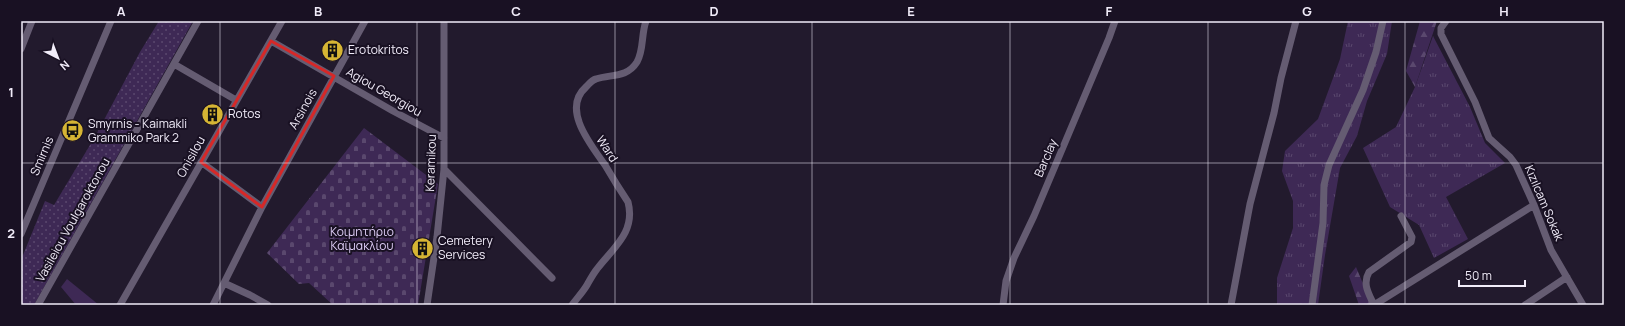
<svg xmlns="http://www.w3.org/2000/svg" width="1625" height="326" viewBox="0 0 1625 326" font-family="Manrope,sans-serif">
  <defs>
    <pattern id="grass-tufts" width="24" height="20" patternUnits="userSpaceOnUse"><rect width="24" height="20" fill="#3e2955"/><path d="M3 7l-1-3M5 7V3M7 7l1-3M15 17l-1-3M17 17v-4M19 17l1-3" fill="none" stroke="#5a486e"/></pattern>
    <pattern id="forest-firs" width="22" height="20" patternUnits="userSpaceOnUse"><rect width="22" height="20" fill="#3e2955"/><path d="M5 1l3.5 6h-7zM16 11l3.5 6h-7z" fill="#5a486e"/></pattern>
    <pattern id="cemetery-stones" width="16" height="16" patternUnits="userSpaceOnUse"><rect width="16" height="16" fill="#3e2955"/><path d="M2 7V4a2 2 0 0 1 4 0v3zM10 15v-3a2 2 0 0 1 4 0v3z" fill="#5a486e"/></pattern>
    <pattern id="park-dots" width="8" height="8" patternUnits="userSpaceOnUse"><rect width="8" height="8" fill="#3e2955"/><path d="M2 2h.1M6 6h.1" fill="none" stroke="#5a486e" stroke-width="1.8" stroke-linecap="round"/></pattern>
  </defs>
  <rect width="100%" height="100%" fill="#221a2d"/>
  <path fill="url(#grass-tufts)" d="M1348,21H1392L1387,54L1367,101L1357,136L1340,168L1325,255L1318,305H1277V278L1293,228V201L1282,171L1285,151L1318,119L1340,59Z
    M1433,36L1470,107L1485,143L1505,163L1446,197L1468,239L1434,258L1419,225L1390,207L1363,148L1396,127L1415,87Z"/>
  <path fill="url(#forest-firs)" d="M1420,21H1437L1415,87L1406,71Z
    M1356,267L1372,305H1359L1349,276Z"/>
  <path fill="url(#cemetery-stones)" d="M364,128L438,184L418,305H333L309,283L299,284L267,253Z"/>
  <path fill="url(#park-dots)" d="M159,21H193L34,305H21V260L45,201L54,205L96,135L140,52Z"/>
  <path fill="#3e2955" d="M67,279L99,305H76L61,287Z"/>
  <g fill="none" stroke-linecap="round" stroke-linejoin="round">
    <path stroke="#655c72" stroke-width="7" d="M1446,21L1441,28V34L1475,102L1489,138L1510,157L1516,165L1534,205L1551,250L1583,305
      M271,41L393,111L444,138
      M21,49L32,21
      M174,64L236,100
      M201,162L262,207
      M444,169L552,278
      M21,234L111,21
      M224,283L250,295L268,305
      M38,305L198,21
      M120,305L282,21
      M213,305L262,207L365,21
      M427,305L437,237L444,169V21
      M572,305C577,298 583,292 587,285C590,280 593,274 597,269C613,248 636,232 628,202C620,190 612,177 605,165C591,145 561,109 586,87C589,84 592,80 596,79C611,74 627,78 637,62C644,50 641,35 646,21
      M1003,305L1006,281L1014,258L1034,216L1109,38L1115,21
      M1231,305L1250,204L1274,113L1281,78L1296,21
      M1312,305L1323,223L1324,185L1329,165L1363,90L1376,52L1383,21
      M1374,305L1534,205
      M1374,305C1369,294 1362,284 1369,272L1411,242L1412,237L1401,216
      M1525,305L1567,277"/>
  </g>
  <path fill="none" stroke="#d62828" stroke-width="3" stroke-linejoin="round" d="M271,41L334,76L262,207L201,162Z"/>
  <path fill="none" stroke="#f1ecf9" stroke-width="1" stroke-opacity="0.55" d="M220,21V305M417,21V305M615,21V305M812,21V305M1010,21V305M1208,21V305M1405,21V305M21,163H1604"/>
  <defs>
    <symbol id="building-disc" viewBox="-11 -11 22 22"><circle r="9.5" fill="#d6b534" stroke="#191123"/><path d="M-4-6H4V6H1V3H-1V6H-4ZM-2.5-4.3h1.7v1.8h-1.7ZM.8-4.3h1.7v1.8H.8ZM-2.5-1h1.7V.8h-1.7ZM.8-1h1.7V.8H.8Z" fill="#111"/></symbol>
    <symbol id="bus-disc" viewBox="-11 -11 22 22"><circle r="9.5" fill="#d6b534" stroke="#191123"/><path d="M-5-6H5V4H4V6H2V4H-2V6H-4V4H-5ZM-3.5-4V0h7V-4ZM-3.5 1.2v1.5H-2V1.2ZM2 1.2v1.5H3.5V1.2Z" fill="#111"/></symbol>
  </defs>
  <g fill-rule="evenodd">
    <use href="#building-disc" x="320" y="38" width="25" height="25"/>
    <use href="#building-disc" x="200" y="102" width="25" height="25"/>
    <use href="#bus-disc" x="60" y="118" width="25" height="25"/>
    <use href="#building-disc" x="410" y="236" width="25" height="25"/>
  </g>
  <g text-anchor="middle" stroke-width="4" stroke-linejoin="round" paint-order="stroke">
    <g font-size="12" fill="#f1ecf9" stroke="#191123" text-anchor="start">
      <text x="348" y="54">Erotokritos</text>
      <text x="228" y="118">Rotos</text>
      <text x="88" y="128">Smyrnis - Kaimakli<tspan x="88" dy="14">Grammiko Park 2</tspan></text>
      <text x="438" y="245">Cemetery<tspan x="438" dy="14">Services</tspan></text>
    </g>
    <g font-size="12" fill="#f1ecf9" stroke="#191123">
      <text transform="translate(384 92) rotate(30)" y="4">Agiou Georgiou</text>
      <text transform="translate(303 109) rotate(-61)" y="4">Arsinois</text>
      <text transform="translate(607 149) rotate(57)" y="4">Ward</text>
      <text transform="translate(42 156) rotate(-67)" y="4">Smirnis</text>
      <text transform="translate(191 157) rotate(-61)" y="4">Onisilou</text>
      <text transform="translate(1046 158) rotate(-67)" y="4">Barclay</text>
      <text transform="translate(431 163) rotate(-88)" y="4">Keramikou</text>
      <text transform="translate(1544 203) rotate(67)" y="4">Kızılcam Sokak</text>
      <text transform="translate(73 220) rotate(-61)" y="4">Vasileiou Voulgaroktonou</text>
    </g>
    <g font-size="12" fill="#dfcef7" stroke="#191123">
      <text x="362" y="236">Κοιμητήριο<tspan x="362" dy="14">Καϊμακλίου</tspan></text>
    </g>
  </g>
  <rect width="1625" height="326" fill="none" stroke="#191123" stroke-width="44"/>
  <g transform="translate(58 58) rotate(138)" stroke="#191123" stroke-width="3" paint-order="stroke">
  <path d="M0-3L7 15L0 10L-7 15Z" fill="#f1ecf9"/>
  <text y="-6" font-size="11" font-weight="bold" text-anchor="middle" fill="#f1ecf9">N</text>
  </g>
  <path d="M1459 280v6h66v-6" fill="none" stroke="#f1ecf9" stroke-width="2"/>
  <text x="1465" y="280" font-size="12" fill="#f1ecf9" stroke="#191123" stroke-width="3" paint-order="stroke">50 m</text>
  <rect x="22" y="22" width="1581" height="282" fill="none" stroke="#f1ecf9" stroke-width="1.5"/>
  <g font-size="13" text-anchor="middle" font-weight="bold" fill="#f1ecf9">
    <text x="121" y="16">A</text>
    <text x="318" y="16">B</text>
    <text x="516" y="16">C</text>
    <text x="714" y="16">D</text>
    <text x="911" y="16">E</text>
    <text x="1109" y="16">F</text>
    <text x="1307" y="16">G</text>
    <text x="1504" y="16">H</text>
    <text x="11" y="97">1</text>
    <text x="11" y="238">2</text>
  </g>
</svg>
